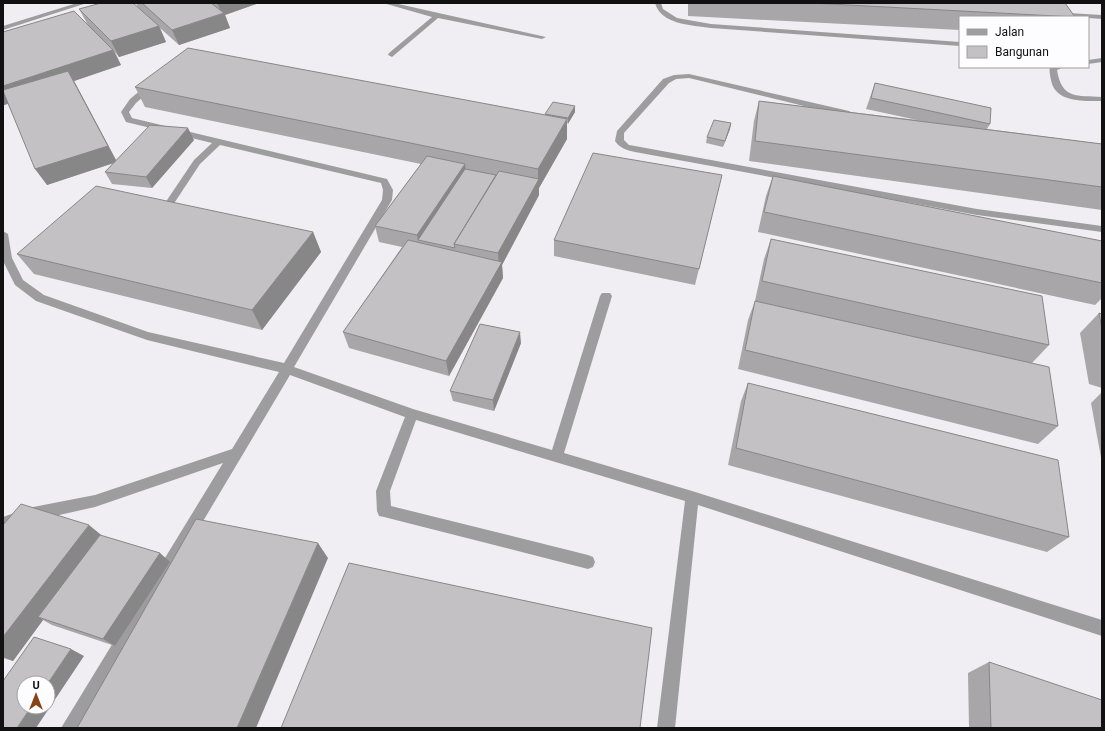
<svg xmlns="http://www.w3.org/2000/svg" width="1105" height="731" viewBox="0 0 1105 731" font-family="Roboto,sans-serif">
  <rect width="100%" height="100%" fill="#f0eef2"/>
  <g fill="none" stroke-linecap="round" stroke-linejoin="round">
    <path fill="#9d9d9f" fill-rule="evenodd" d="M77,3H87L3,30V26Z
      M383,3H394L546,37L542,39L438,18L392,57L388,55L389,53L432,17Z
      M655,3H661L663,9L677,18L711,24L960,42V46L711,28C692,25 661,25 655,3Z
      M1045,3H1052L1068,13L1102,15V19L1063,16L1051,10Z
      M1102,58V62L1088,64V60Z
      M1050,67H1064L1057,70C1062,100 1077,95 1102,97V101C1084,101 1055,103 1051,80C1050,75 1049,71 1050,67Z
      M689,74L849,111L853,114L849,117L689,78L676,79L669,83L624,133V140L629,145L635,146L977,209L1102,226V232L977,215L635,152C626,150 620,148 615,141L617,131L663,79L674,75Z
      M148,84L155,86L136,103L129,112L132,118L387,179L393,190L392,200L294,367L413,409L552,450L600,296L602,293H610L612,296L564,453L692,491L1102,620V636L698,505L675,728H657L685,501L416,420L390,491L391,506L588,555L593,557L595,562L593,567L588,569L384,517L379,516L377,511L376,491L405,417L290,375L80,728H61L223,463L95,507L28,522L3,531V517L28,508L95,495L232,449L279,372L147,340L36,301L15,285L3,261V231L8,234L12,258L23,280L44,295L148,332L284,363L382,200L383,190L381,183L220,145L200,164L171,208H165L163,206L194,160L212,143L126,122L121,112L130,99Z"/>
  </g>
  <path fill="#a8a6a8" d="M136,3H259L225,15L230,28L179,45L160,28L166,42L119,57L115,52L121,65L74,81L116,160L194,140L152,188L112,184L105,172L113,163L47,185L8,104L4,105L3,104V32L88,25L79,9L138,8Z
    M688,3H1065L1075,17H960V30L688,16Z
    M875,83L990,124L987,129L1102,144V210L749,161L754,121L759,101L917,120L866,109Z
    M135,87L545,115V114L575,112L567,124V139L539,188V195L502,265L503,278L449,376L349,348L343,332L402,247L379,242L375,226L421,164L145,107Z
    M731,123L730,129L723,147L706,143L707,137Z
    M722,175L695,285L554,256V240Z
    M773,176L1102,241V298L1095,305L758,232L766,196Z
    M313,232L321,252L262,330L34,274L17,254Z
    M771,239L1049,345L1032,363L1058,426L1038,444L738,369L748,320L755,301L764,259Z
    M1099,313L1102,314V388L1089,384L1080,333Z
    M521,343L494,411L453,401L450,391Z
    M748,383L1069,537L1047,552L728,465L741,401Z
    M1102,392V463L1091,403Z
    M3,525L102,536L170,562L115,646L52,625L43,620L13,661L3,658Z
    M989,662L1102,728H969L968,673Z"/>
  <path fill="#888788" d="M217,3H259L225,15L230,28L179,45L172,30L222,14Z
    M159,26L166,42L119,57L111,41Z
    M113,50L121,65L74,81L117,162L47,185L35,169L74,82L4,105L3,104V86Z
    M575,106V112L568,124V118Z
    M567,119V139L539,188V195L502,265L503,278L449,376L446,361L499,266L498,253L538,180V169Z
    M731,123L730,129L723,147Z
    M188,128L194,140L152,188L146,177Z
    M465,164L467,180L418,240L417,235Z
    M313,232L321,252L262,330L252,310Z
    M520,332L521,343L494,411L493,400Z
    M89,525L105,538L38,617L43,620L13,661L3,657V637Z
    M318,543L328,558L256,728H237Z
    M160,553L170,562L115,646L103,639Z
    M71,649L84,656L36,728H17L31,707H48V683Z"/>
  <path fill="#c3c1c3" stroke="#888788" d="M101,3H133L159,26L111,41L79,9Z
    M142,3H211L224,13L172,30Z
    M810,3H1065L1075,17Z
    M74,11L113,50L3,86V32Z
    M188,48L567,119L538,169L135,87Z
    M68,71L108,146L35,169L3,91V90Z
    M875,83L991,108L990,124L871,98Z
    M759,101L1102,144V187L755,141Z
    M553,102L575,106L568,118L545,114Z
    M714,120L731,123L725,141L707,137Z
    M150,125L188,128L146,177L105,172Z
    M593,153L722,175L699,269L554,240Z
    M427,156L465,164L417,235L375,226Z
    M465,169L496,175L454,244L455,248L418,240Z
    M499,171L539,179L498,253L454,244Z
    M773,176L1102,241V283L764,212Z
    M96,186L313,232L252,310L17,254Z
    M771,239L1042,296L1049,345L762,281Z
    M408,240L502,262L446,361L343,332Z
    M755,301L1049,367L1058,426L745,350Z
    M1099,313L1102,314V330Z
    M480,324L520,332L493,400L450,391Z
    M748,383L1058,460L1069,537L736,448Z
    M21,504L89,525L3,637V525Z
    M196,519L318,543L237,728H77Z
    M100,535L160,553L103,639L38,617Z
    M349,563L652,628L640,728H281Z
    M34,637L71,649L48,683H24V707H31L17,728H3V681Z
    M989,662L1102,700V728H991Z"/>
  <rect width="1105" height="731" fill="none" stroke="#121112" stroke-width="8"/>
  <rect x="959" y="16" width="130" height="52" fill="#fdfcff" stroke="#9f9ea0"/>
  <rect x="967" y="29" width="20" height="6" fill="#9d9d9f" stroke="#9f9ea0"/>
  <text x="995" y="36" font-size="12" fill="#121112">Jalan</text>
  <rect x="967" y="46" width="20" height="12" fill="#c3c1c3" stroke="#9f9ea0"/>
  <text x="995" y="56" font-size="12" fill="#121112">Bangunan</text>
  <g transform="translate(36 695)"><circle r="19" fill="#fdfcff" stroke="#9f9ea0"/>
  <path d="M0-3L7 15L0 10L-7 15Z" fill="#874513"/>
  <text y="-6" font-size="11" font-weight="bold" text-anchor="middle" fill="#121112">U</text>
  </g>
</svg>
